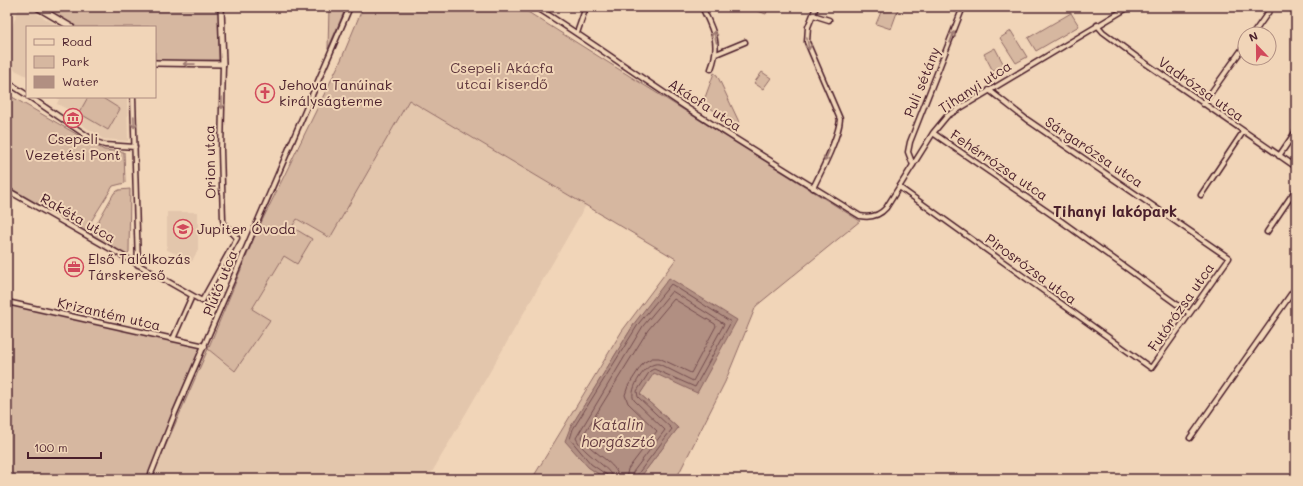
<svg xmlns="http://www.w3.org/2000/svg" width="1303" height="486" viewBox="0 0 1303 486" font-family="Mali,sans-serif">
  <rect width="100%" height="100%" fill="#f1d5b8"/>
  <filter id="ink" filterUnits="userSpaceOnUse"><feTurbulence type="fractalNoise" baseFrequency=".025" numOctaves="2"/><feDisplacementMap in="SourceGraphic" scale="8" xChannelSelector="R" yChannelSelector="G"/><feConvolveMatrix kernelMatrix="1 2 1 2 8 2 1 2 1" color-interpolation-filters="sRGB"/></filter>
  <g filter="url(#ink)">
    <path fill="#e3c6ac" d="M19,7H25L60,27H27V76L7,66L11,30Z
      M56,97H127L128,141L103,139L71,117L73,112L57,104L59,99Z
      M409,100L586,205L428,479H151L208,349L234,371L270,320L252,310L284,256L312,239L292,227L297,219L330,238Z
      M167,212H198V250L192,261L167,250Z"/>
    <path fill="#d6b7a0" stroke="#906b66" d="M42,7H215L219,12V60L155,61V27H77Z
      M329,7H346L328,49Z
      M363,7H520L860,221L756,306L725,382L676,479H639L678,428L640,394L654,372L636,321L570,428L588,467L606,479H532L622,331L676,259L409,100L330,238L297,219L292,227L312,239L297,264L284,256L252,309L270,320L235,371L208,349L151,479H7V302L41,308L208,349L257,231L341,60Z
      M747,7H769L766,14Z
      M883,7H899L891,29L876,24Z
      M1071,13L1079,26L1036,51L1028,38Z
      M1011,31L1027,57L1016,63L1000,38Z
      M995,48L1004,65L993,71L984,54Z
      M762,72L771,78L763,89L754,83Z
      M714,73L717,75L739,122L736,126L703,103Z
      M7,94L104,150L124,152L125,183L113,186L85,231L7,186Z
      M88,97H101L120,109L108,130L79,113Z
      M130,189L129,252L126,255L91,234L114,193L119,190Z"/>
    <path fill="#b18f82" stroke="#88625f" d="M669,278L737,320L697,393L654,373L640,394L678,428L639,479H606L588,467L565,441L570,428L636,321Z"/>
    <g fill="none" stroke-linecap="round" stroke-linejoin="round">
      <path stroke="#734c4e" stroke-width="1" d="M608,479L607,475L591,464L570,439L573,429L639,323L671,284L731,322L695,387L654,369L650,371L637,391L638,397L672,429L637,475V479
        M613,479C612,468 582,453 576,438L643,326L672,291L724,324L693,381L659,364C646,361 628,390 634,400L665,430L633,472L632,479
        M619,479C618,462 590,453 582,437L648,330L674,299L715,324L716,326L691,373L659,358H652L643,363L628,386L625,395L628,403L657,431L628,469L626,479"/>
      <defs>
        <path id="minor" d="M536,7C590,41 641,78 695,113C749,148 805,182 860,216C870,218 879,216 886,208L933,133L947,116L1129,7
          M702,7C713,30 721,43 711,69
          M813,15L829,20
          M1097,25L1103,32L1138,58L1296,167
          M577,33L586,7
          M1253,34L1272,7
          M716,54L745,42
          M7,82L27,95
          M30,97L96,142L105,145L135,147
          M133,97L138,265
          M1203,104L1245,45
          M933,133L1061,221L1189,313
          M1279,156L1296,131
          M913,165L908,152L910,142L963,7
          M899,187L1151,368L1229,258L1026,119L989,90
          M813,188C822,170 839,137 840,119L807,42L808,27L816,7
          M7,190L202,301L237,238L224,224L223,220L221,150L223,64
          M1201,195L1243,132
          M1267,232L1296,189
          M7,302L205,346
          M173,339L192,296
          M1190,438L1296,287
          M149,479L175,413L350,7"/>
        <path id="tertiary" d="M37,7L71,27
          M155,63L223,64L221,7"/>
      </defs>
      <use href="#minor" stroke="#4a1f2b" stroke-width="7"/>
      <use href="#tertiary" stroke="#4a1f2b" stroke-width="8"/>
      <use href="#minor" stroke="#f1d5b8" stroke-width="4"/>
      <use href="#tertiary" stroke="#f1d5b8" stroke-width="5"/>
    </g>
    <defs><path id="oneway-shaft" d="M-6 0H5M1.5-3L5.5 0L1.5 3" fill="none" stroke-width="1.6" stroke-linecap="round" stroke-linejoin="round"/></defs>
    <g stroke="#9e7a72">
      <use href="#oneway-shaft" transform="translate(715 37) rotate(-104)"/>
      <use href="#oneway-shaft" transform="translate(952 37) rotate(-70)"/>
      <use href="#oneway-shaft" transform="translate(808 44) rotate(79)"/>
      <use href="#oneway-shaft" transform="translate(189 64) rotate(-179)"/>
      <use href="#oneway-shaft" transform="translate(222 103) rotate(91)"/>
      <use href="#oneway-shaft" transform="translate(134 122) rotate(88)"/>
      <use href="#oneway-shaft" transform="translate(827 156) rotate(113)"/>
    </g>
  </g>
  <defs>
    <symbol id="church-ring" viewBox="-11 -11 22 22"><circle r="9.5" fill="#f1d5b8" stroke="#d1495b" stroke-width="1.5"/><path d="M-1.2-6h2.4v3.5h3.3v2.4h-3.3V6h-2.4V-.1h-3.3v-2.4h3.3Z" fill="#d1495b"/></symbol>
    <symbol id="museum-ring" viewBox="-11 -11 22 22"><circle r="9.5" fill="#f1d5b8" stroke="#d1495b" stroke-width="1.5"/><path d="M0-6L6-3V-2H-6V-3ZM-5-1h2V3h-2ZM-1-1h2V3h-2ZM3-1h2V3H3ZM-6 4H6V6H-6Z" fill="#d1495b"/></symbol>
    <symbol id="school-ring" viewBox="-11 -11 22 22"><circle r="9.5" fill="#f1d5b8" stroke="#d1495b" stroke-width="1.5"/><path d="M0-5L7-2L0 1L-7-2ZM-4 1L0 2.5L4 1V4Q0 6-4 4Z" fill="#d1495b"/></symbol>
    <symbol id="office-ring" viewBox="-11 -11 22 22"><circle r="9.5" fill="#f1d5b8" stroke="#d1495b" stroke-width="1.5"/><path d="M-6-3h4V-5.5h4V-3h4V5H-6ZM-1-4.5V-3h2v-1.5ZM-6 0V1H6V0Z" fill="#d1495b"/></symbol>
  </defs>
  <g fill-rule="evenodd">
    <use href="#church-ring" x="254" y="82" width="22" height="22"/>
    <use href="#museum-ring" x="62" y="107" width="22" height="22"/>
    <use href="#school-ring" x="172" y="218" width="22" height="22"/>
    <use href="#office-ring" x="63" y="256" width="22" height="22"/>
  </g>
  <g text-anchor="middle" stroke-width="4" stroke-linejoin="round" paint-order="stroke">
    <g font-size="14" fill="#5f363d" stroke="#f1d5b8">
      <text x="502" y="73">Csepeli Akácfa<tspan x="502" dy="16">utcai kiserdő</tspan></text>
    </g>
    <g font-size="14" fill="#4a1f2b" stroke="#f1d5b8">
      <text transform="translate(922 82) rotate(-68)" y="5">Puli sétány</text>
      <text transform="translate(975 87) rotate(-33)" y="5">Tihanyi utca</text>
      <text transform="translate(1201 89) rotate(35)" y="5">Vadrózsa utca</text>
      <text transform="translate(705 105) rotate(33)" y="5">Akácfa utca</text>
      <text transform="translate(1094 152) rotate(34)" y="5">Sárgarózsa utca</text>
      <text transform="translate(210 162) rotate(-91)" y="5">Orion utca</text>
      <text transform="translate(999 165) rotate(34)" y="5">Fehérrózsa utca</text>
      <text transform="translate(78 218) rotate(30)" y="5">Rakéta utca</text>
      <text transform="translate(1031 269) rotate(36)" y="5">Pirosrózsa utca</text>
      <text transform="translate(220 283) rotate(-68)" y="5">Plútó utca</text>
      <text transform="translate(1181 307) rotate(-55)" y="5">Futórózsa utca</text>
      <text transform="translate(109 314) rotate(13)" y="5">Krizantém utca</text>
    </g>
    <g font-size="14" fill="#4a1f2b" stroke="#f1d5b8" text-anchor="start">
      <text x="279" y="90">Jehova Tanúinak<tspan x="279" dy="16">királyságterme</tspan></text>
      <text x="73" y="144" text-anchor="middle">Csepeli<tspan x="73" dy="16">Vezetési Pont</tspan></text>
      <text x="197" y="234">Jupiter Óvoda</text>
      <text x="88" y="264">Első Találkozás<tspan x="88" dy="16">Társkereső</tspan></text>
    </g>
    <g font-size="15" font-weight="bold" fill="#4a1f2b" stroke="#f1d5b8">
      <text x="1115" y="217">Tihanyi lakópark</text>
    </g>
    <g font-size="15" font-style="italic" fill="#643b41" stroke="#f1d5b8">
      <text x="618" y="430">Katalin<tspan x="618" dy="17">horgásztó</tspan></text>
    </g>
  </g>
  <rect width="1303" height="486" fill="none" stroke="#f1d5b8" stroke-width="24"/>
  <rect x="12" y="12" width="1279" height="462" fill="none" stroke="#4a1f2b" stroke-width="1.5" filter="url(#ink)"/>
  <rect x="26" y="26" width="130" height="72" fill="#f1d5b8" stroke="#ae8c80"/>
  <rect x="34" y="39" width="20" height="6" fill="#f1d5b8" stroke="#ae8c80"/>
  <text x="62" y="46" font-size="12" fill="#4a1f2b">Road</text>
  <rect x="34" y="56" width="20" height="12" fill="#d6b7a0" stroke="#ae8c80"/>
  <text x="62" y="66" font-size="12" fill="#4a1f2b">Park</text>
  <rect x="34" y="76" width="20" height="12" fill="#b18f82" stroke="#ae8c80"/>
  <text x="62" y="86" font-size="12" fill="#4a1f2b">Water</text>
  <g transform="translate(1257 46) rotate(338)"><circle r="19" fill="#f1d5b8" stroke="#ae8c80"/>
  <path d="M0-3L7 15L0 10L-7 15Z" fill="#d1495b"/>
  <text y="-6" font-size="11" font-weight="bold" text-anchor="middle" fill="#4a1f2b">N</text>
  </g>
  <path d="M28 452v6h73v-6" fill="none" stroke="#4a1f2b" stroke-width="2"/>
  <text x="34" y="452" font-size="12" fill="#4a1f2b" stroke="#f1d5b8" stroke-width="3" paint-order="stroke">100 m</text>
</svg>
